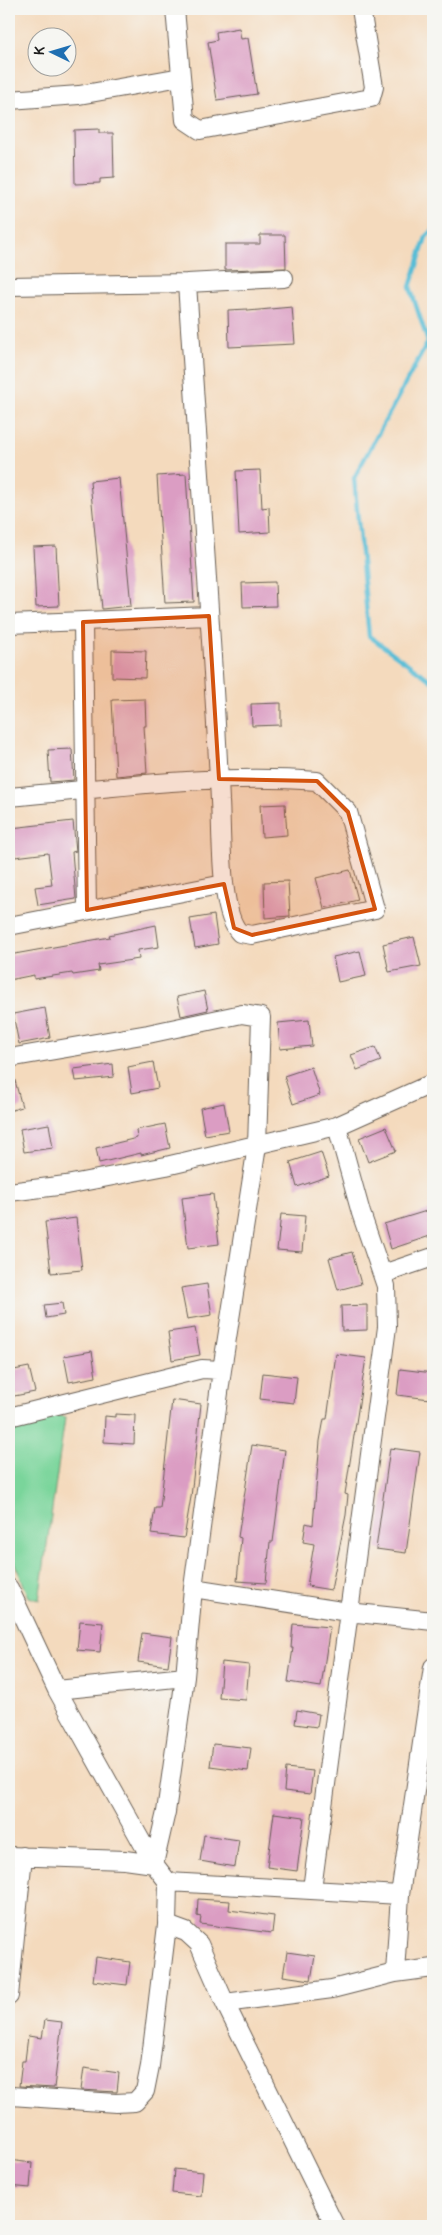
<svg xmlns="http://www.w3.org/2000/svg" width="442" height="2235" viewBox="0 0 442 2235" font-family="Pangolin,sans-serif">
  <rect width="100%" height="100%" fill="#f6f6f2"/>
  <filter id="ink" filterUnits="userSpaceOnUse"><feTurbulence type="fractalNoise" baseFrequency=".02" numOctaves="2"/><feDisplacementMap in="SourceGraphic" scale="10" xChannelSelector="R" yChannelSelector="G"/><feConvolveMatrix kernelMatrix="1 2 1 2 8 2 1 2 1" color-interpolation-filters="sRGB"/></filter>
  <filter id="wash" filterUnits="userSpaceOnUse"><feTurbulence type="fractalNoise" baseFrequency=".0096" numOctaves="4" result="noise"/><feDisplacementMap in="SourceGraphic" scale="20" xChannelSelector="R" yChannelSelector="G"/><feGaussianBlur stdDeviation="1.12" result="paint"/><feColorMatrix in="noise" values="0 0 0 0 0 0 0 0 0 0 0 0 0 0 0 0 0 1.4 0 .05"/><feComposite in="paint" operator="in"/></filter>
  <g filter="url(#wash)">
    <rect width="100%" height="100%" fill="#f4dabd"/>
    <path fill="#7ad59b" stroke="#4b785c" d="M56,1413L65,1418L39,1600L29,1597L9,1550V1425Z"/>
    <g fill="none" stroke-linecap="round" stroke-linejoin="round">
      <path stroke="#58bdd6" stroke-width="4.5" d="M433,230L426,237L410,287L428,342L354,478L369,636L433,682"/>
    </g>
    <g id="blocks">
      <path fill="#db9dc3" d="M239,28L241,39L248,38L257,94L217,100L208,42L217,40L216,32Z
        M99,129V133H113L114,178L100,179V183L75,184L74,130Z
        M260,235H285L286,268L225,270V244H260Z
        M292,307L295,344L229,347L228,310L248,309V311Z
        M260,470L262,508L269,507L270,532L239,534L236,471Z
        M186,474L194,602L165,603L157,476Z
        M119,478L131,606L102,609L90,481Z
        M56,546L59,606L36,607L33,547Z
        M275,582L276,606L243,607L242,583Z
        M112,650L146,651L145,678L112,677Z
        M145,699L146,726H144L147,773L116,776L112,700Z
        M281,703V725L252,726L251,704Z
        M72,749L74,780L50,782L48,750Z
        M285,804L287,835L262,837L260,805Z
        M73,821L76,851L72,852L76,899L38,905L35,887L52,885L48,853L15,857L11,828Z
        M350,870L358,900L324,908L316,878Z
        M288,881L290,916L265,918L264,882Z
        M214,915L218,944L195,948L190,919Z
        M156,925L159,947L138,950L139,959L98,965L99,971L73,975L72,973L34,979V975L9,980V955L110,937L109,935Z
        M414,937L421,966L389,972L383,944Z
        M360,951L366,976L338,982L333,957Z
        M204,991L208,1010L181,1016L177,997Z
        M45,1008L50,1038L19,1044L13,1014Z
        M309,1020L312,1046L280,1049L278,1023Z
        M375,1047L381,1061L357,1070L351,1055Z
        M153,1062L158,1088L132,1093L128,1067Z
        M113,1064L114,1077L76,1081L74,1069Z
        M311,1067L320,1095L293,1104L284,1076Z
        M13,1073L22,1107L9,1111V1074Z
        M224,1103L229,1131L205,1135L200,1108Z
        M49,1124L53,1148L24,1152L20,1129Z
        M165,1124L170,1148L141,1155V1153L99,1163L96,1148L137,1138L136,1130Z
        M386,1127L396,1151L368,1162L359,1138Z
        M321,1152L329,1176L297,1187L290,1162Z
        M213,1194L219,1244L188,1248L182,1198Z
        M433,1209V1235L391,1249L384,1224Z
        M281,1214L305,1216L302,1252L277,1250Z
        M76,1218L82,1270L51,1273L45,1222Z
        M352,1252L361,1284L338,1290L329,1258Z
        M207,1284L212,1315L187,1319L181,1288Z
        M62,1303L64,1315L46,1318L44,1305Z
        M367,1305V1330L342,1331L341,1306Z
        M195,1328L200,1355L172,1360L168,1332Z
        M92,1351L96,1377L69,1382L64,1356Z
        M336,1354L366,1358L345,1494L348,1495L346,1515L331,1590L307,1586L314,1544L303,1542L306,1523L313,1525L320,1441L324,1419H327Z
        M29,1367L35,1392L9,1397V1371Z
        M400,1369L433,1373L430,1399L397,1395Z
        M263,1373L297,1377L294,1403L260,1399Z
        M172,1400L201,1404L191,1497L184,1538L151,1534L155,1508H160Z
        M115,1414L135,1415L134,1444L104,1442L105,1416L115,1417Z
        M252,1445L285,1450L273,1542H270L266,1583L237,1581L241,1538L238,1537Z
        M390,1448L420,1452L406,1553L376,1549Z
        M80,1621L103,1623L100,1652L77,1650Z
        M293,1624L330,1627L321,1687L288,1682L293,1648H291Z
        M142,1633L172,1637L168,1666L138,1662Z
        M222,1662L249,1665L246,1700L219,1698Z
        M297,1710L319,1714L317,1727L295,1724Z
        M213,1744L251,1748L248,1771L210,1766Z
        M286,1768L313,1771L310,1794L284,1791Z
        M274,1813L304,1817L297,1871L267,1867Z
        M204,1835L239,1840L235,1867L200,1861Z
        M198,1899L230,1901L229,1910L274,1916L272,1933L200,1924L201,1917L197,1916Z
        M287,1952L315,1956L311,1980L283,1976Z
        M96,1957L130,1962L127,1985L93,1981Z
        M45,2020L62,2022L54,2088L19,2086L22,2061H25L28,2036L42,2038Z
        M84,2068L119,2073L117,2092L81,2090Z
        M9,2160L32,2163L30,2188L9,2186Z
        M174,2169L203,2172L201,2196L172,2193Z"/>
    </g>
  </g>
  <g filter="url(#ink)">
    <use href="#blocks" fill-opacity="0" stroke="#685e54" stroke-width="1"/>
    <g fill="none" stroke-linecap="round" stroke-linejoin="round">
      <defs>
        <path id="street" d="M175,9L185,120L200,130L371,98L374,87L361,9
          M9,100L79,95L181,77
          M9,286L187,283L284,278
          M83,622L87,910
          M9,624L209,616
          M9,797C111,788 214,773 317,781L348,812L375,909L252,935L240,933C219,914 222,830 220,801C212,628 198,455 187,283
          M9,926L224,884
          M9,1058L148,1034L242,1014L261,1017L257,1146L222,1370
          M9,1192L66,1185L166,1166L337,1126L433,1083
          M383,1274L433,1257
          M9,1417L202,1369L222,1370L193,1588L185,1677L166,1812L154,1864L125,1860L9,1856
          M9,1588L57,1690L154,1864L168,1882L167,1925L150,2066L145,2091L135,2102L116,2103L11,2096
          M193,1588L348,1612L433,1621
          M57,1690L185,1677
          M168,1882L400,1895
          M312,1889L387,1327L386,1286L361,1213L337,1126
          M167,1925L186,1932L199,1944L225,2003L335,2226
          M395,1973L400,1895L433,1667
          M9,1996L23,1856
          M225,2003L332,1989L395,1973L433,1968"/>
      </defs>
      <use href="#street" stroke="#685e54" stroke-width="20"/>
      <use href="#street" stroke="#fff" stroke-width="18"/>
    </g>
  </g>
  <path fill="#d4530e" fill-opacity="0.2" stroke="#d4530e" stroke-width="4" stroke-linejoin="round" d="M209,616L219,779L317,781L348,812L375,909L252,935L234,928L224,884L87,910L83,622Z"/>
  <rect width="442" height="2235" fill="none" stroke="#f6f6f2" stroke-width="30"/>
  <g transform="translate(52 52) rotate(275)"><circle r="24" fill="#f6f6f2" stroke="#9f9f9c"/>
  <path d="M0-4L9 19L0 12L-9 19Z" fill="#1f6fb2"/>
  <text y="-8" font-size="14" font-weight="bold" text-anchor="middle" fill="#1c1c1c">K</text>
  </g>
</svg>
